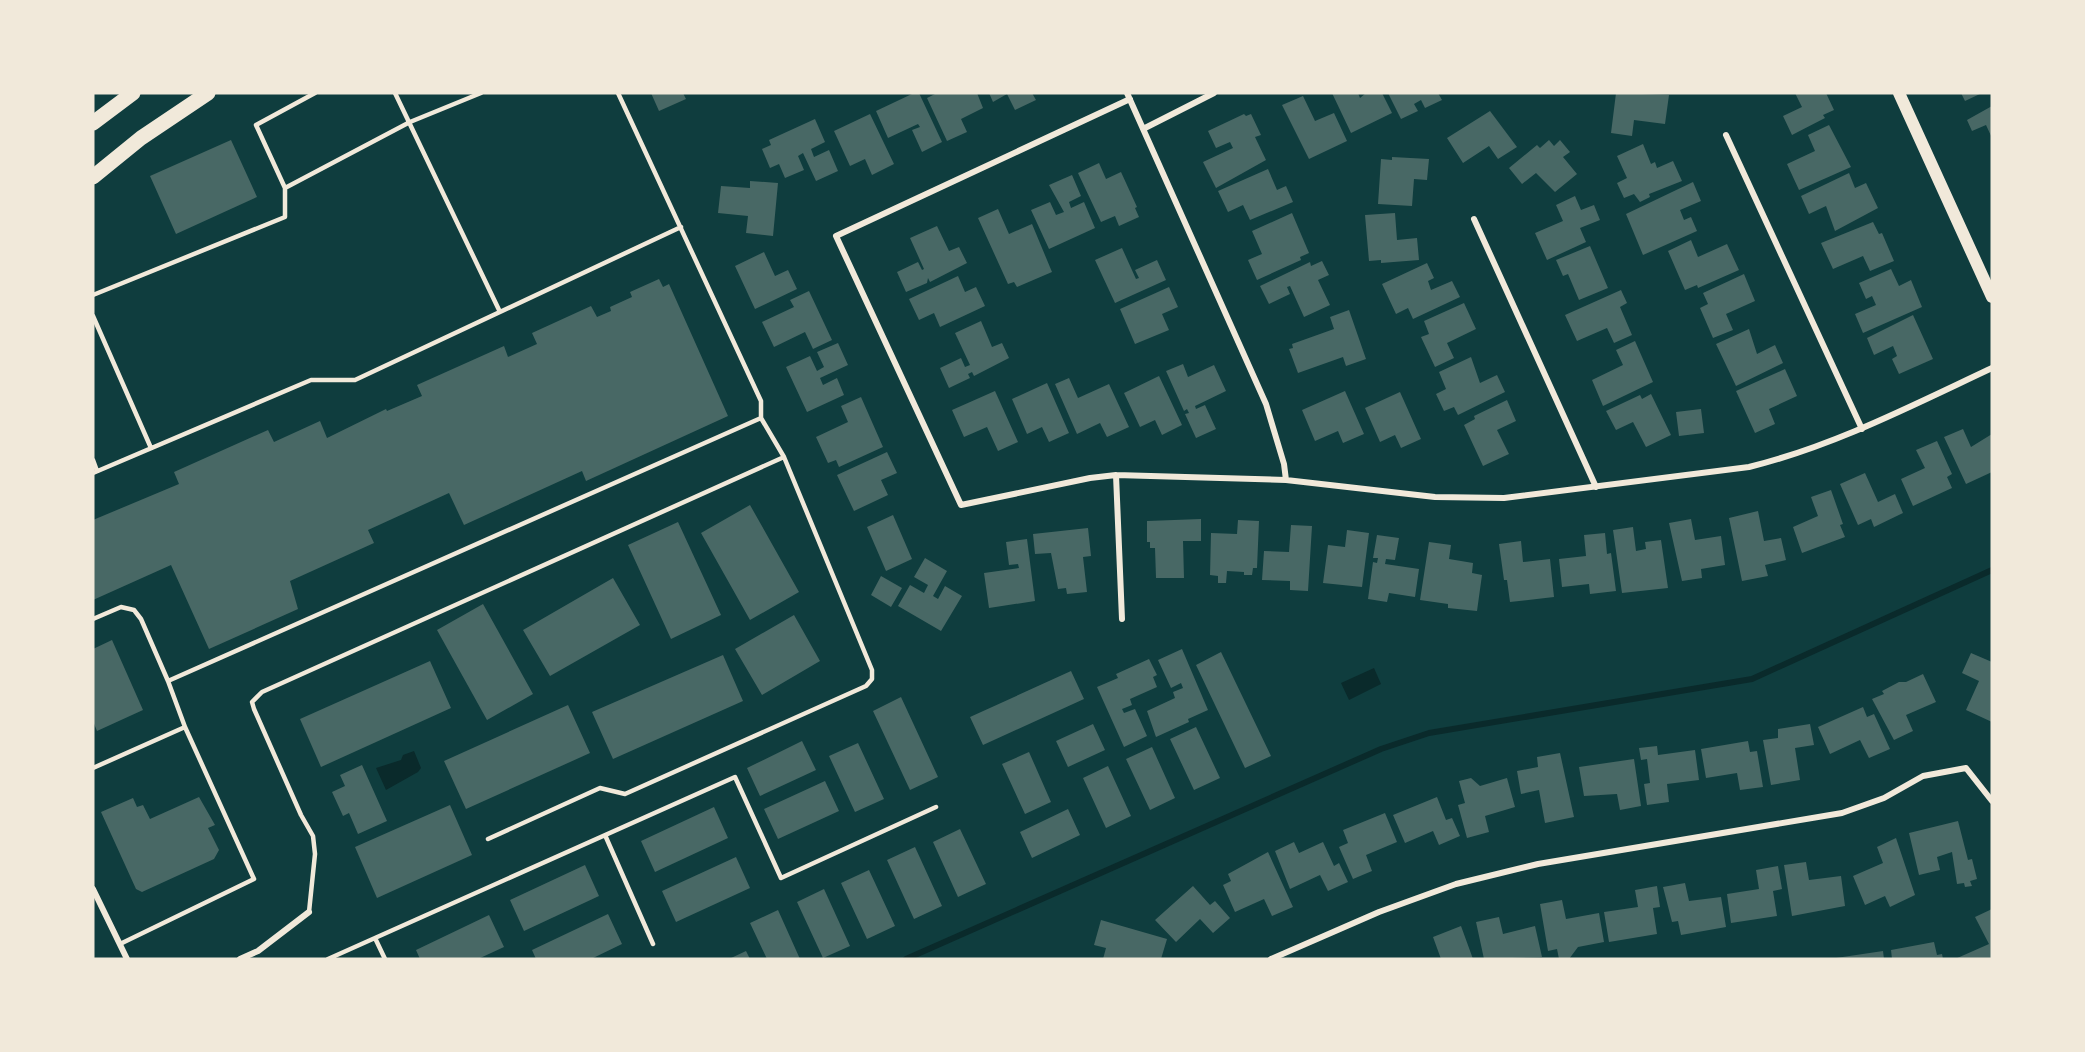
<svg xmlns="http://www.w3.org/2000/svg" width="2085" height="1052" viewBox="0 0 2085 1052" font-family="Signika,sans-serif">
  <rect width="100%" height="100%" fill="#0f3d3e"/>
  <path fill="#0a2a2b" d="M1374,668L1381,684L1349,700L1341,683Z
    M414,751L421,768L418,772L386,790L376,768L401,760L403,755Z"/>
  <g fill="none" stroke-linecap="round" stroke-linejoin="round">
    <path stroke="#0a2a2b" stroke-width="6" d="M906,959L1381,749L1429,733L1752,679L1992,570"/>
  </g>
  <path fill="#486865" d="M651,93H683L686,99L659,111Z
    M914,93H919L942,142L922,152L912,130L920,127L918,124L888,138L876,111Z
    M937,93H977L983,108L961,119L967,132L947,141L927,98Z
    M989,93H1032L1036,100L1015,110L1007,94L993,102Z
    M1332,93H1358L1360,98L1366,93H1382L1392,113L1351,133Z
    M1388,93H1438L1442,100L1425,108L1421,100L1414,104L1418,111L1401,119Z
    M1616,93L1669,95L1665,124L1634,120L1632,136L1611,133Z
    M1795,93H1826L1834,110L1823,115L1825,118L1792,135L1783,116L1802,107Z
    M1961,93H1982L1965,101Z
    M1303,96L1315,121L1334,113L1347,141L1309,159L1282,105Z
    M1992,106V138L1986,125L1972,131L1967,120Z
    M1490,111L1517,147L1498,159L1489,146L1463,163L1447,138Z
    M870,114L894,164L872,175L865,159L850,166L834,131Z
    M1244,114L1246,116L1251,114L1261,135L1255,137L1266,160L1216,188L1203,162L1233,148L1230,142L1216,148L1208,131Z
    M815,119L825,142L811,149L814,157L829,150L838,171L816,181L803,153L798,156L804,170L785,178L779,164L770,168L762,149L771,145L769,140Z
    M1829,125L1851,167L1799,190L1787,164L1815,151L1808,135Z
    M231,140L257,197L176,234L150,176Z
    M1549,140L1554,146L1560,140L1570,152L1563,157L1577,174L1555,192L1536,173L1522,184L1509,168L1537,145L1540,148Z
    M1643,144L1651,164L1655,162L1657,168L1673,161L1682,181L1649,194L1650,197L1640,202L1634,194L1624,198L1617,183L1627,178L1617,156Z
    M1392,157L1429,159L1427,180L1414,179L1412,206L1378,204L1381,159L1392,160Z
    M1099,163L1106,179L1121,172L1137,207L1135,208L1139,217L1119,226L1115,216L1101,222L1078,173Z
    M1268,169L1277,190L1286,186L1293,202L1250,220L1243,205L1228,212L1218,191Z
    M1849,173L1855,188L1866,183L1878,208L1835,231L1826,206L1809,214L1801,196Z
    M1072,175L1081,196L1069,202L1071,208L1084,202L1095,228L1049,249L1031,210L1050,202L1056,215L1064,212L1049,185Z
    M750,181L778,183L773,236L746,233L748,216L718,213L721,186L750,188Z
    M1693,182L1701,201L1680,210L1684,220L1691,217L1697,231L1643,255L1626,214Z
    M1575,196L1581,210L1594,205L1600,220L1580,228L1586,242L1547,260L1535,233L1563,221L1556,205Z
    M998,209L1009,234L1032,224L1052,272L1017,287L1014,282L1008,284L978,218Z
    M1292,213L1309,253L1300,257L1301,260L1257,280L1248,260L1262,254L1252,231Z
    M1395,213L1397,240L1417,238L1419,260L1381,263V260L1369,261L1365,215Z
    M1873,222L1879,234L1882,233L1894,261L1870,271L1863,256L1833,269L1821,243Z
    M937,226L949,251L959,247L967,263L930,282L928,278L927,283L906,292L897,272L918,262L922,270L924,269L910,238Z
    M1691,240L1698,257L1727,244L1739,270L1698,288L1697,285L1685,290L1668,251Z
    M1590,246L1608,288L1579,300L1568,274L1563,276L1556,260Z
    M1122,248L1136,279L1139,278L1135,270L1157,260L1166,280L1115,303L1095,260Z
    M764,252L775,276L788,270L797,289L755,309L735,266Z
    M1322,261L1329,275L1318,280L1330,305L1304,317L1290,286L1287,287L1290,294L1269,304L1260,286L1310,262L1311,266Z
    M1427,263L1434,278L1428,281L1431,290L1452,281L1460,297L1413,319L1408,308L1396,314L1382,284Z
    M1891,269L1899,286L1911,280L1922,307L1863,333L1855,314L1876,305L1872,296L1866,299L1859,283Z
    M1744,274L1755,301L1726,314L1733,330L1713,338L1700,308L1708,304L1703,293Z
    M958,276L965,292L976,287L985,306L940,327L934,313L919,320L909,299Z
    M659,279L663,287L669,284L728,416L586,481L582,471L464,525L449,493L368,530L374,543L290,581L298,609L209,649L171,565L93,600V520L179,484L174,472L268,430L274,442L320,421L327,438L386,409L387,411L422,396L417,385L504,346L508,357L537,344L532,333L591,306L597,317L611,311L610,307L632,297L630,292Z
    M1169,287L1178,307L1162,314L1169,330L1135,344L1120,309Z
    M1621,290L1627,303L1620,307L1632,335L1614,343L1607,328L1577,341L1565,315Z
    M809,291L832,340L813,349L805,332L774,347L762,322L794,307L790,300Z
    M1464,303L1476,329L1447,343L1454,358L1435,367L1421,337L1429,334L1424,321Z
    M1349,310L1366,359L1346,366L1343,357L1298,373L1289,349L1293,348L1292,344L1334,329L1330,317Z
    M1913,315L1933,359L1899,374L1892,359L1897,356L1893,346L1874,355L1867,338Z
    M981,321L992,347L1002,343L1009,358L974,376L972,372L968,374L970,378L949,388L940,368L961,358L965,367L970,365L955,333Z
    M1749,329L1757,354L1775,345L1783,363L1736,386L1716,344Z
    M1635,341L1653,382L1603,406L1592,380L1623,365L1616,350Z
    M838,343L848,365L820,378L823,385L837,378L844,395L807,412L786,367L810,356L817,371L824,367L817,352Z
    M1471,357L1480,383L1497,375L1505,392L1458,415L1454,407L1444,411L1436,394L1446,389L1439,372Z
    M1183,364L1188,377L1214,365L1226,391L1195,406L1196,409L1205,405L1216,429L1196,438L1185,414L1189,413L1187,409L1184,411L1166,371Z
    M1785,369L1797,396L1769,409L1775,424L1755,433L1736,391Z
    M1159,376L1182,425L1162,435L1155,420L1140,427L1124,393Z
    M1069,378L1078,398L1109,384L1129,427L1107,437L1100,423L1077,434L1055,384Z
    M1047,383L1069,433L1049,442L1042,427L1027,434L1012,399Z
    M995,391L1018,442L998,451L987,427L964,437L952,410Z
    M1345,391L1364,434L1343,443L1338,431L1315,441L1302,410Z
    M1400,392L1421,439L1401,448L1395,435L1380,442L1365,408Z
    M1651,394L1671,435L1646,447L1633,422L1616,430L1606,411L1640,395L1642,399Z
    M861,397L883,447L839,467L836,460L828,463L816,437L848,422L841,406Z
    M1507,400L1516,421L1497,430L1509,454L1483,466L1464,425L1475,419L1474,416Z
    M1701,409L1704,433L1679,436L1676,412Z
    M1963,429L1971,447L1992,434V472L1966,484L1944,437Z
    M1937,441L1952,474L1947,477L1952,488L1913,506L1901,479L1925,468L1916,450Z
    M887,452L897,473L881,480L888,495L854,511L837,475Z
    M1865,473L1878,502L1895,494L1903,513L1874,527L1871,519L1858,525L1840,484Z
    M1831,490L1843,524L1840,525L1845,537L1802,553L1793,527L1818,516L1811,497Z
    M750,505L799,592L750,620L701,533Z
    M1758,511L1764,541L1781,538L1786,560L1765,565L1768,576L1742,581L1729,518Z
    M893,515L912,559L886,571L867,527Z
    M1201,519V541H1183L1184,578H1156L1155,548H1150V542H1147V521Z
    M1691,519L1695,540L1721,536L1725,565L1701,569L1702,578L1682,581L1669,523Z
    M1238,520L1259,521L1257,568H1253L1252,575H1244V572L1227,571L1226,583H1218V576L1210,575L1211,533L1237,534Z
    M678,522L721,615L671,639L628,545Z
    M1291,525L1312,526L1308,591L1290,590V581L1262,580L1264,551L1289,552Z
    M1633,527L1636,551L1646,549L1645,542L1661,540L1668,588L1622,593L1613,530Z
    M1088,528L1091,556L1083,557L1087,592L1067,594L1066,588L1058,589L1051,553L1035,554L1033,534Z
    M1347,530L1369,533L1362,587L1323,583L1328,545L1345,547Z
    M1605,533L1607,554L1611,553L1616,591L1590,594L1589,584L1562,587L1559,559L1586,556L1584,535Z
    M1377,535L1399,538L1395,560L1386,559L1385,564L1419,569L1415,597L1389,593L1387,602L1368,599L1373,562L1377,563L1378,558H1373Z
    M1027,539L1035,601L989,608L984,573L1019,568L1018,564L1009,565L1006,542Z
    M1521,541L1523,562L1550,559L1554,597L1510,602L1507,580H1504L1499,544Z
    M1429,542L1451,545L1449,559L1473,563L1472,573L1482,575L1477,611L1448,608V604L1420,600Z
    M925,558L947,571L933,596L938,599L945,586L962,596L941,631L898,606L910,585L924,593L928,585L914,577Z
    M881,576L902,588L891,607L871,595Z
    M613,578L640,625L550,676L523,630Z
    M483,604L533,694L487,720L437,630Z
    M794,615L820,661L762,695L735,649Z
    M112,640L143,710L97,731L93,721V649Z
    M1182,649L1208,710L1188,719L1189,722L1156,737L1147,711L1175,698L1173,692L1183,688L1181,683L1171,688L1158,660Z
    M1221,652L1271,756L1245,768L1196,665Z
    M1971,653L1992,662V722L1966,710L1979,681L1962,673Z
    M723,655L743,701L613,759L592,712Z
    M1149,659L1157,675L1153,677L1157,687L1130,699L1132,705L1122,709L1124,713L1135,709L1147,736L1124,747L1097,687L1118,678L1116,674Z
    M430,661L451,708L321,767L300,719Z
    M1071,671L1084,699L983,745L970,717Z
    M1923,674L1936,702L1906,715L1913,731L1894,740L1872,699L1884,694L1882,691L1899,682H1906Z
    M901,697L938,777L910,790L873,711Z
    M568,705L590,753L466,809L444,761Z
    M1863,707L1867,717L1874,714L1890,749L1869,758L1860,740L1830,754L1818,727Z
    M1093,724L1105,750L1068,767L1056,741Z
    M1810,724L1814,745L1795,748L1800,780L1771,785L1763,740L1778,738V729Z
    M1196,727L1220,778L1194,790L1170,739Z
    M802,741L816,770L760,796L747,768Z
    M1748,741L1750,752L1757,751L1763,787L1740,790L1737,773L1706,778L1701,749Z
    M858,743L884,799L855,812L829,756Z
    M1657,746L1658,755L1695,750L1699,780L1667,784L1669,802L1647,805L1644,784L1650,783L1647,759L1641,760L1639,748Z
    M1152,747L1175,798L1150,810L1126,759Z
    M1029,752L1051,802L1025,814L1002,764Z
    M1560,753L1574,817L1545,823L1539,790L1521,794L1517,771L1538,767L1537,757Z
    M1634,759L1641,806L1620,810L1617,794L1584,796L1579,767Z
    M362,765L387,821L358,834L349,813L343,816L332,792L345,786L340,775Z
    M1108,766L1131,816L1106,828L1083,778Z
    M1471,778L1480,786L1507,778L1515,807L1485,816L1489,832L1467,838L1458,805L1465,803L1459,781Z
    M825,781L839,811L778,839L764,809Z
    M199,797L215,825L208,828L219,850L214,859L142,892L136,889L101,812L133,798L137,807L143,805L150,819Z
    M1437,797L1446,820L1452,818L1460,836L1439,845L1433,831L1405,843L1393,815Z
    M450,805L472,855L377,898L355,847Z
    M714,807L728,838L655,872L641,841Z
    M1068,809L1080,835L1032,858L1020,832Z
    M1385,813L1397,842L1366,855L1372,871L1353,879L1339,847L1348,843L1343,830Z
    M1958,821L1968,860L1972,859L1977,879L1970,881L1972,886L1965,887L1964,883L1957,884L1952,852L1937,857L1940,870L1919,875L1909,833Z
    M960,829L986,884L958,897L933,842Z
    M1896,838L1915,895L1890,907L1885,896L1865,905L1853,876L1883,863L1877,847Z
    M1294,842L1299,853L1323,842L1334,866L1339,863L1348,882L1328,891L1320,875L1290,889L1275,851Z
    M915,847L942,906L914,919L887,860Z
    M1268,852L1293,907L1272,916L1264,899L1235,912L1223,885L1231,881L1228,874Z
    M736,857L750,888L676,922L662,891Z
    M1806,862L1809,880L1841,876L1845,906L1792,916L1784,865Z
    M585,865L599,896L524,931L510,900Z
    M1778,866L1782,889L1773,891L1777,916L1731,923L1727,894L1759,889L1756,870Z
    M869,870L895,926L867,939L841,883Z
    M1685,883L1689,901L1721,897L1726,927L1681,935L1678,921L1672,922L1663,887Z
    M1193,886L1210,905L1215,901L1230,918L1213,933L1200,919L1176,942L1155,920Z
    M1657,886L1660,907L1653,908L1657,934L1609,942L1604,912L1638,907L1635,890Z
    M824,889L850,946L823,958L797,902Z
    M1562,900L1566,919L1599,913L1604,942L1578,947L1569,959H1559L1557,949L1548,951L1540,904Z
    M1992,909V959H1955L1989,944L1975,917Z
    M778,910L800,959H767L750,923Z
    M608,914L622,944L591,959H536L532,950Z
    M489,915L504,947L478,959H420L416,950Z
    M1499,917L1503,934L1535,926L1542,957L1484,959L1476,922Z
    M1101,920L1167,939L1161,959H1103L1106,948L1094,945Z
    M1461,926L1473,959H1441L1433,937Z
    M1934,942L1937,955L1942,954L1943,959H1892L1891,950Z
    M746,951L750,959H729Z
    M1883,951L1884,959H1836V958Z"/>
  <g fill="none" stroke-linecap="round" stroke-linejoin="round">
    <path stroke="#f1e9da" stroke-width="4.5" d="M395,93L500,312
      M618,93L761,401V418L784,457
      M285,188L256,125L315,93
      M93,295L285,217V188L410,122L481,93
      M93,316L151,448
      M93,460L97,471
      M93,473L311,380H355L681,227
      M93,619L121,607L134,610L141,619L168,681L761,418
      M93,768L185,727L168,681
      M605,835L653,944
      M309,912L315,854L313,836L301,815L254,709L252,702L262,692L784,457L872,670V679L866,686L625,794L600,788L488,839
      M375,938L385,959
      M120,944L254,879L185,727
      M328,959L735,777L781,878L936,807"/>
    <path stroke="#f1e9da" stroke-width="6" d="M1127,93L1266,404L1284,464L1286,480
      M1130,99L836,236L961,505L1090,478L1116,475L1286,480L1435,497L1504,498L1749,467C1834,446 1913,405 1992,368
      M1143,129L1214,93
      M1726,135L1862,429
      M1474,219L1596,487
      M1116,475L1122,619
      M93,889L127,959
      M240,959L258,951L309,912
      M1271,959L1379,912L1456,884L1538,864L1842,813L1884,798L1923,776L1966,768L1992,801"/>
    <path stroke="#f1e9da" stroke-width="12" d="M1899,93L1992,297"/>
    <path stroke="#f1e9da" stroke-width="15" d="M93,123L133,93
      M93,177L141,138L208,93"/>
  </g>
  <rect width="2085" height="1052" fill="none" stroke="#f1e9da" stroke-width="189"/>
</svg>
